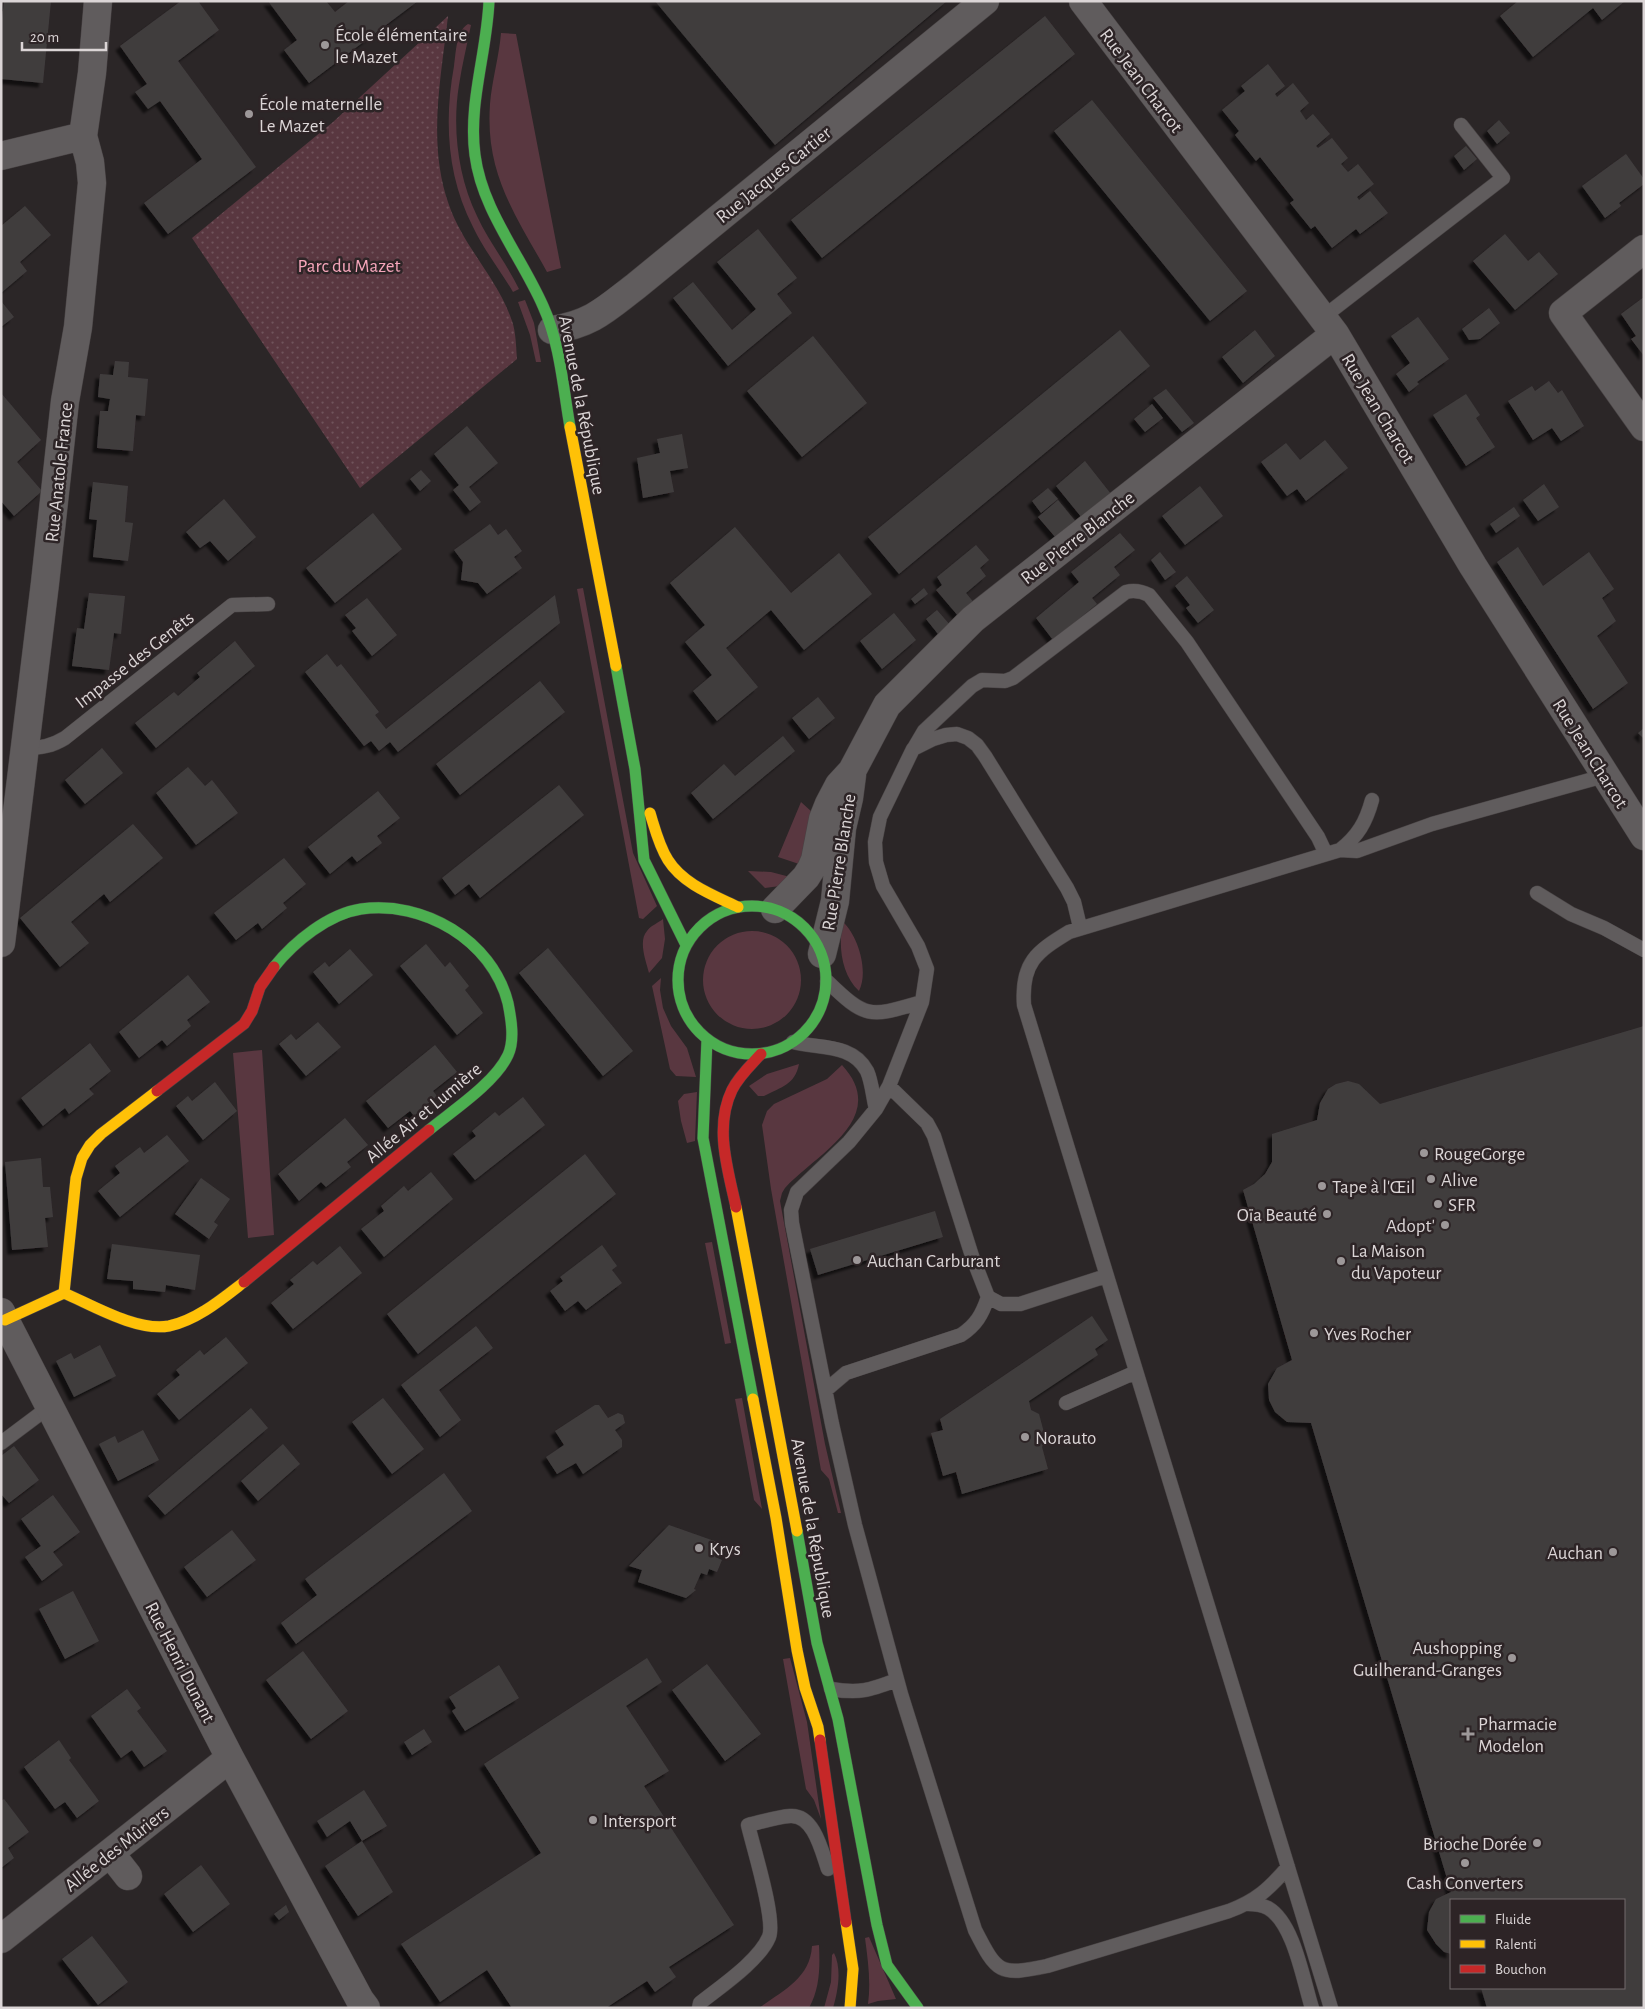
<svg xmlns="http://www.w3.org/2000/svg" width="1645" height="2009" viewBox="0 0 1645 2009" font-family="'Alegreya Sans',sans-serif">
  <defs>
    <pattern id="park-dots" width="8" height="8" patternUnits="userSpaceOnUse" patternTransform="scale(1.25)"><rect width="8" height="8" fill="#593740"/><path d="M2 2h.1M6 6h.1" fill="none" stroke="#70535b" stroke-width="1.8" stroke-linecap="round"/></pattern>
    <filter id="shadow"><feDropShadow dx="-4.5" dy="4.5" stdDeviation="1" flood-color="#0009"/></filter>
  </defs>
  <rect width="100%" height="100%" fill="#2b2627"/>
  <path fill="#593740" d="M468,24L471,25C467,45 462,65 459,85C452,128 458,177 477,216C489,242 507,264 519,289L513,292C500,270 484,250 473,227C447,176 444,121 454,66C456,53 456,31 468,24Z
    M501,33L516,34L561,268L547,272C515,214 485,174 490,104C492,80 499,57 501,33Z
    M525,300L534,323L541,362H536L530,335L518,302Z
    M583,588L633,853L657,906L643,919L639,918L577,589Z
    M801,802L812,812L805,838L802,865L778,857Z
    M748,871L771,872L794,878L780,886L765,888Z
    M663,919L665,939L662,958L649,973C646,961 638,941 647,931C650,926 658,923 663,919Z
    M843,922C858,936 869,971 859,991C841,974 838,945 843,922Z
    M703 980a49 49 0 1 1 98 0a49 49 0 1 1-98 0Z
    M661,978L660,990L663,1008L671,1026L687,1048L696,1077L676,1076L670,1069L652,986Z
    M262,1050L274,1235L248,1238L233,1053Z
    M799,1064C795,1085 781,1087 764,1096H758L749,1086L767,1074Z
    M842,1065C891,1118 816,1154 785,1188L782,1193L780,1201L825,1444L841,1513H838L829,1479L821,1470L771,1189L762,1125L767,1111L774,1104L827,1079Z
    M697,1092L695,1141L687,1143L681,1121L678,1101L684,1094Z
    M712,1242L731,1343L725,1344L705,1243Z
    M742,1398L762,1509L754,1500L735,1399Z
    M790,1658L807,1722L821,1819L814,1800L806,1789L783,1659Z
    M869,1937L896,1999L878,2001L868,2004C871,1982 868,1961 865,1938Z
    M819,1945C820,1967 820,1988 809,2008H759C782,1991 810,1979 812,1946Z
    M834,1953C842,1969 838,1991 833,2008H824L831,1982L832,1955Z"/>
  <path fill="url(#park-dots)" d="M448,16C441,78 427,144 449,205C463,246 498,279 512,321C516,332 516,347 517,359L360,488L192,238L333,122Z"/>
  <path fill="#413d3e" filter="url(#shadow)" d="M4,1H51L43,83L1,79V28Z
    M181,1H198L219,30L178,61L256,167L168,234L144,203L202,159L160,101L148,109L135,92L147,84L120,46Z
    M268,1H326L335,12L349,1H418L309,83L284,50L297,40Z
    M655,1H947L775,145Z
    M1518,1H1625L1602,20L1593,8L1533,57L1500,16Z
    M1045,16L1075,54L822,258L791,220Z
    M1268,64L1285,86L1275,94L1277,97L1293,83L1309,103L1300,111L1306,120L1313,114L1330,134L1316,146L1318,148L1332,138L1348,158L1341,164L1348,172L1358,164L1374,184L1357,197L1359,200L1370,191L1388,213L1360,234L1356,229L1332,248L1315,226L1311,229L1290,203L1294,200L1260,157L1256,161L1235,135L1239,131L1222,110L1245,91L1241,86Z
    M1092,100L1247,291L1210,321L1054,131Z
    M1499,120L1510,133L1497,144L1487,131Z
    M1466,146L1477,159L1464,170L1454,156Z
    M1626,154L1644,179V184L1619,203L1621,206L1605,218L1582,186Z
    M25,206L51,235L20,262L27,271L1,293V226Z
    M758,229L797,278L777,294L792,313L728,366L673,298L693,282L732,330L756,309L717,262Z
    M1505,234L1528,261L1539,252L1558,274L1515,310L1473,261Z
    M1644,297V356L1631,339L1636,336L1621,314Z
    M1,301L14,317L1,327Z
    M1489,308L1500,323L1480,339L1469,340L1462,329Z
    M1418,317L1449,359L1417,382L1419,384L1409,392L1396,374L1410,363L1391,336Z
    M1120,330L1150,366L899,574L868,537Z
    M1255,330L1275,356L1243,383L1222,357Z
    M813,336L867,403L802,457L747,391Z
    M115,361L129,362L128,377L148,379L145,416L136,415L133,451L97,448L100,411H108L110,399L98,397L100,374L113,375Z
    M1549,381L1558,393L1562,390L1584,426L1561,441L1552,428L1533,440L1508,401L1532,386L1535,391Z
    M1166,389L1194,423L1182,432L1153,398Z
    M1,393L41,440L17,462L42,491L14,516L1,501Z
    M1466,394L1480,415L1476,418L1495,447L1466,466L1433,415Z
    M1152,404L1163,418L1145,432L1134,419Z
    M467,426L498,463L469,487L481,502L470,511L453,490L459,485L434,454Z
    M682,434L688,468L670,471L674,492L643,498L637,458L660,453L657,439Z
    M1325,440L1348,468L1306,501L1297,489L1287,496L1261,462L1286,443L1300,460Z
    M1085,461L1111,494L1082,518L1056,486Z
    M421,470L431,481L420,491L410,479Z
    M93,482L128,486L125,522L133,523L128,561L93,557L97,520L89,519Z
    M1544,484L1559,507L1538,521L1523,500Z
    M1200,486L1223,516L1185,545L1162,516Z
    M1048,488L1058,499L1041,513L1032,501Z
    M224,499L256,537L228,561L210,541L200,548L186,532Z
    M1058,500L1076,522L1056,538L1038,517Z
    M1514,507L1520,516L1496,533L1490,524Z
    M373,513L402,549L335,603L306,568Z
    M490,524L498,535L506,529L522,551L514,557L522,568L487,594L478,583L461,580L463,562L454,550Z
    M735,527L791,593L839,553L872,594L804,650L771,610L726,648L758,687L717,721L693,691L712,675L685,642L705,625L670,583Z
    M1120,533L1135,550L1114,567L1120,575L1092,598L1097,604L1053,640L1036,618L1079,582L1071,572Z
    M976,545L989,560L980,568L986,576L966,593L975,604L959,617L936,590L942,585L937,577Z
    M1518,547L1543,586L1589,552L1614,589L1602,598L1616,621L1597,636L1628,683L1593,709L1497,562Z
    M1160,552L1176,572L1165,580L1151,560Z
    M1187,576L1214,610L1198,623L1186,608L1190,605L1175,586Z
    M924,588L928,594L915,604L911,599Z
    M89,593L125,596L121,634L114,633L109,670L72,666L77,628L84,629Z
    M555,595L560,623L398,752L390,742L379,751L371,741L364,746L305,672L327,654L337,667L341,664L379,712L375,715L386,729Z
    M367,598L397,635L372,656L352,631L356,628L345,615Z
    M937,610L950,625L938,634L926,619Z
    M894,613L916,640L882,669L860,641Z
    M235,641L255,666L156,748L135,723L174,692L178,696L200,677L197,673Z
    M540,681L565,712L460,795L436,764Z
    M818,697L835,718L809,739L792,718Z
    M1644,728V739L1638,733Z
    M783,736L795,751L713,819L691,793L724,764L735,776Z
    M102,748L123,773L85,804L65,780Z
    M188,767L205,786L212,780L238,813L196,845L156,793Z
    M559,785L584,815L480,898L469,884L455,895L442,878Z
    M378,791L400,818L377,836L382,843L357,862L352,856L330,874L308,847Z
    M133,824L163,858L110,902L104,894L71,922L89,943L60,967L20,918Z
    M284,858L306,884L283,903L287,908L262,929L258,923L236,940L214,913Z
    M426,944L445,967L450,962L469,986L465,990L483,1013L457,1035L400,966Z
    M548,948L633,1051L603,1076L519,973Z
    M350,949L373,975L339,1004L313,972L325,962L329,967Z
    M188,975L210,1002L187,1020L191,1026L167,1046L162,1040L139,1058L119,1032Z
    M318,1022L341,1047L306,1076L279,1044L291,1034L296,1040Z
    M1644,1026V2008H1487L1481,1988H1624V1900H1451V1954L1444,1952L1436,1944L1427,1930L1429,1912L1436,1899L1451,1892L1311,1423L1287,1422L1275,1412L1269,1400L1268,1384L1277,1368L1292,1360L1243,1190L1254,1184L1265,1174L1272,1162V1134L1317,1120L1320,1103L1328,1089L1336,1084L1348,1081L1359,1084L1380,1104Z
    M90,1043L111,1071L89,1089L94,1094L69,1114L65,1108L43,1126L21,1098Z
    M435,1045L457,1072L433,1091L437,1096L414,1116L410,1111L388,1128L366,1101Z
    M215,1082L237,1111L203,1140L176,1106L188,1096L192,1101Z
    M523,1097L545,1125L475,1180L453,1154L476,1136L472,1131L495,1112L499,1116Z
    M345,1118L368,1145L347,1162L351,1167L326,1187L321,1182L299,1201L278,1174Z
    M167,1135L189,1161L120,1217L98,1191L120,1173L115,1166L140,1147L144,1153Z
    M585,1154L616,1194L418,1354L387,1314Z
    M41,1158L43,1187H50L53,1217L45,1218L48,1247L12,1250L5,1162Z
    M431,1172L453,1199L384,1257L361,1229L384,1211L381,1206L404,1186L408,1191Z
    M201,1178L230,1199L214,1222L218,1225L209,1239L175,1214Z
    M935,1211L943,1237L818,1275L810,1249Z
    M112,1244L200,1255L195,1290L166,1285L165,1292L133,1289V1281L107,1279Z
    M602,1245L617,1266L612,1270L622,1283L586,1310L578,1301L565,1311L550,1291L563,1281L560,1277Z
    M340,1246L362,1273L293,1329L271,1303L294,1284L290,1280L313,1261L317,1265Z
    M1092,1316L1108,1340L1095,1349L1098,1355L1029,1401L1031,1410L1039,1414L1046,1440L1042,1447L1048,1469L962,1494L956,1472L943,1476L931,1433L943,1430L940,1419Z
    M476,1326L493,1348L439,1390L461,1420L440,1437L401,1385Z
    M226,1337L248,1363L179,1420L157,1394L180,1375L176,1370L200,1350L204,1355Z
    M100,1345L116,1376L74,1397L56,1361L71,1353L74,1359Z
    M383,1398L424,1449L392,1474L352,1422Z
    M595,1405H599L608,1418L618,1413L623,1415L625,1423L615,1430L622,1440V1447L583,1474L576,1463L557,1474L546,1457L564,1445L555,1431Z
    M251,1408L268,1428L165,1515L148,1496Z
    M143,1430L159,1460L118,1481L99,1444L115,1436L118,1443Z
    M283,1444L300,1464L258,1501L241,1481Z
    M14,1446L39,1480L9,1503L1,1494V1456Z
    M444,1473L472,1511L296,1644L281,1623L317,1595L305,1579Z
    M53,1495L80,1532L53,1552L63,1565L42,1581L25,1557L41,1546L21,1519Z
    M669,1525L720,1543L715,1557L722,1560L717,1572L709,1569L707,1575L701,1573L694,1589L696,1590L686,1598L638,1582L642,1570L629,1566Z
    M232,1530L256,1560L207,1597L184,1567Z
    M73,1591L99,1641L65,1659L39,1609Z
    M303,1651L348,1711L311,1739L266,1680Z
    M647,1658L662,1682L626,1706L669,1771L644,1786L734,1925L669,1967L676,1977L655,1992L647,1981L606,2008H512L487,1970L440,2002L401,1944L541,1853L484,1764Z
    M707,1664L761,1734L725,1761L672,1690Z
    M499,1665L519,1698L465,1731L452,1711L456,1708L449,1697Z
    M127,1689L141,1708L137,1711L167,1751L144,1767L132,1750L121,1758L91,1716Z
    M424,1729L432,1742L412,1755L404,1742Z
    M59,1740L71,1758L69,1760L99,1801L77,1818L65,1802L55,1809L24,1767Z
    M364,1790L387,1826L362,1841L350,1821L327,1837L317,1821Z
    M4,1799L29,1832L8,1848L14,1858L1,1868V1801Z
    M362,1841L393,1892L358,1916L325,1866Z
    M201,1865L230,1904L193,1932L164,1894Z
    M286,1905L289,1912L279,1920L274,1914Z
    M92,1936L128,1982L98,2005L62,1959Z"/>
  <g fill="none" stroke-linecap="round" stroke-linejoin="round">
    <defs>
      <path id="lane" d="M1322,318L1503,178L1461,125
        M24,748C41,748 52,746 65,738L232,605L268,604
        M914,748L924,731L972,686L982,680L1005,681L1013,678L1126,592C1134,590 1141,591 1149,595L1187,642L1318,837L1326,854
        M1340,850L1357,851L1432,824L1604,776
        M1537,893L1571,914L1604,928L1644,950
        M1080,927L1074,902L1067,888L985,756L977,745L968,738L957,734L946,735L933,739L913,749L880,817L875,842L876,862L883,886L918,946L927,969L922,1002L889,1086L876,1109L849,1142L797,1192L791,1210L792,1223L832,1424L855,1525L901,1694L975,1930C997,1973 999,1976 1047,1966L1229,1911C1256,1901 1269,1889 1288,1867
        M827,981C867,1020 870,1017 922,1002
        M793,1042C819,1049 852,1043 867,1071C872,1082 873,1098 876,1109
        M889,1086L927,1123L934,1136L972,1256L988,1297L1001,1304H1020L1106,1276
        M826,1390L846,1373L961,1335C976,1325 982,1315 988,1297
        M1066,1403L1136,1372
        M1,1443L49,1407
        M831,1689C860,1694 870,1690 897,1680
        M1248,1904C1255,1904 1262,1905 1268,1908C1294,1923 1303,1980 1312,2008
        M699,2008L700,2003C720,1987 759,1961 769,1937C776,1919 753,1847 748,1825C761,1822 776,1817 790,1816C814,1814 822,1852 828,1869
        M1331,2008L1024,1005C1021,963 1036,952 1069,932L1340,850C1358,836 1366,822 1372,800"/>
      <path id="street" d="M1083,1L1335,334L1473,566L1644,836
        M1,156L83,136
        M1644,249L1563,313L1644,427
        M552,330C592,324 606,309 636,286L985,1
        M775,909L806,877L811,869L815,860L823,819L829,804L839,785L852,771L887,705L973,619L1335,334
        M1,943L45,583L65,401L78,327L92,183L90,162L83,136L92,73L98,1
        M822,954L835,901L842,828L849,798L852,775
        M1,1312L230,1758L360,2000L366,2008
        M110,1853L128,1876
        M1,1939L230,1758"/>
      <path id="fast" d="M489,1C487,52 468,104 475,155C482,210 521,256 543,306C560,343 563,387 570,427
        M616,666L635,769L644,860L686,945
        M678 980a74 74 0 1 1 148 0a74 74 0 1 1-148 0Z
        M274,967C294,942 328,914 361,909C423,900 492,940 508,1003C511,1018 515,1040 508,1055C495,1083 452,1111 429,1130
        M707,1039L703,1138L753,1399
        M797,1531L817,1643L838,1719L877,1925L887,1965L918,2008"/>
      <path id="slow" d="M570,427L616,666
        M650,813C655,829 659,846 668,860C683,884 713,895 738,907
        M736,1207L797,1531
        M64,1293L76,1178L82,1158L90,1145L101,1134L157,1091
        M5,1320L64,1293C92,1305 137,1332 169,1326C197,1320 222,1299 244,1282
        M753,1399L776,1518L797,1650L805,1688L818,1727L820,1740
        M846,1922L853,1969L850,2008"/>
      <path id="jam" d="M157,1091L244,1024L252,1011L260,987L274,967
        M736,1207C728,1170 714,1127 732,1090C739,1076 751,1065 761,1054
        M244,1282L429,1130
        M820,1740L846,1922"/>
    </defs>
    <use href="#lane" stroke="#484344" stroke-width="15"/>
    <use href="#street" stroke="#484344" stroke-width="29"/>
    <use href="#fast" stroke="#484344" stroke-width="12"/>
    <use href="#slow" stroke="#484344" stroke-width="12"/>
    <use href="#jam" stroke="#484344" stroke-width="12"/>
    <use href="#lane" stroke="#605c5d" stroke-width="14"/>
    <use href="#street" stroke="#605c5d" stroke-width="28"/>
    <use href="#fast" stroke="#4caf50" stroke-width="11"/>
    <use href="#slow" stroke="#ffc107" stroke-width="11"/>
    <use href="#jam" stroke="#c62828" stroke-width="11"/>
  </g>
  <g fill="#9d9899" stroke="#2d2426" stroke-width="2">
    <circle cx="325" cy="45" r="5"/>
    <circle cx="249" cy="114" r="5"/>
    <circle cx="1424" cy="1153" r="5"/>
    <circle cx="1431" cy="1179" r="5"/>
    <circle cx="1322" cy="1186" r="5"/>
    <circle cx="1438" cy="1204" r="5"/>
    <circle cx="1327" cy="1214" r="5"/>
    <circle cx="1445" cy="1225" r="5"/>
    <circle cx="857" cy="1260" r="5"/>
    <circle cx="1341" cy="1261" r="5"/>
    <circle cx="1314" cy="1333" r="5"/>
    <circle cx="1025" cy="1437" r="5"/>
    <circle cx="699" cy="1548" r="5"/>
    <circle cx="1613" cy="1552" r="5"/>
    <circle cx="1512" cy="1658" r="5"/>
    <path d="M1465.5 1726.5h5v5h5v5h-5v5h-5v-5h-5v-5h5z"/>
    <circle cx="593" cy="1820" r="5"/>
    <circle cx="1537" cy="1843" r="5"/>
    <circle cx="1465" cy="1863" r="5"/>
  </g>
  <g text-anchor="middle" stroke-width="5" stroke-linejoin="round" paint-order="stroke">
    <g font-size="19" fill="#dbd5d6" stroke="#2d2426" text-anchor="start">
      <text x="335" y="41">École élémentaire<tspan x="335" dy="22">le Mazet</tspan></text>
      <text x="259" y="110">École maternelle<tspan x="259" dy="22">Le Mazet</tspan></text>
      <text x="1434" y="1160">RougeGorge</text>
      <text x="1441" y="1186">Alive</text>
      <text x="1332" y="1193">Tape à l'Œil</text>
      <text x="1448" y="1211">SFR</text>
      <text x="1317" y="1221" text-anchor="end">Oïa Beauté</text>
      <text x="1435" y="1232" text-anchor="end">Adopt'</text>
      <text x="1351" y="1257">La Maison<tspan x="1351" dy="22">du Vapoteur</tspan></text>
      <text x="867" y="1267">Auchan Carburant</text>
      <text x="1324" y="1340">Yves Rocher</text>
      <text x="1035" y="1444">Norauto</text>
      <text x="709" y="1555">Krys</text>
      <text x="1603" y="1559" text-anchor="end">Auchan</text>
      <text x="1502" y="1654" text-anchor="end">Aushopping<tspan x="1502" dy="22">Guilherand-Granges</tspan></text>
      <text x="1478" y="1730">Pharmacie<tspan x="1478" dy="22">Modelon</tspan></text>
      <text x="603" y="1827">Intersport</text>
      <text x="1527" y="1850" text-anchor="end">Brioche Dorée</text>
      <text x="1465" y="1889" text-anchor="middle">Cash Converters</text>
    </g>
    <g font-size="19" fill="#dbd5d6" stroke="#2d2426">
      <text transform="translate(1142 80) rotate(53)" y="7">Rue Jean Charcot</text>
      <text transform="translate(773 174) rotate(-39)" y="7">Rue Jacques Cartier</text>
      <text transform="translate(583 405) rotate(79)" y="7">Avenue de la République</text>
      <text transform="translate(1379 408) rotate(59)" y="7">Rue Jean Charcot</text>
      <text transform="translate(58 472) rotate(-84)" y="7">Rue Anatole France</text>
      <text transform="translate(1077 537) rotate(-38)" y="7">Rue Pierre Blanche</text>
      <text transform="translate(134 659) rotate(-38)" y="7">Impasse des Genêts</text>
      <text transform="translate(1591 753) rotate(58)" y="7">Rue Jean Charcot</text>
      <text transform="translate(838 862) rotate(-81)" y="7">Rue Pierre Blanche</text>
      <text transform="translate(423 1112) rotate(-40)" y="7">Allée Air et Lumière</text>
      <text transform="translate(814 1528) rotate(80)" y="7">Avenue de la République</text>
      <text transform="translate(181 1662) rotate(63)" y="7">Rue Henri Dunant</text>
      <text transform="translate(116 1848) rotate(-38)" y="7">Allée des Mûriers</text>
    </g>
    <g font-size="19" fill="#f6a6bb" stroke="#2d2426">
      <text x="349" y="272">Parc du Mazet</text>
    </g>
  </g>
  <rect width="1645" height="2009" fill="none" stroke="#dbd5d6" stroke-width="5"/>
  <rect x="1450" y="1899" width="175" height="90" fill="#2d2426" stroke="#736b6c"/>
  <rect x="1460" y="1915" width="25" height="8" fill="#4caf50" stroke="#736b6c"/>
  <text x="1495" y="1924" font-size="15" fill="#dbd5d6">Fluide</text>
  <rect x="1460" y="1940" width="25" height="8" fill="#ffc107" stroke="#736b6c"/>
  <text x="1495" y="1949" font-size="15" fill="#dbd5d6">Ralenti</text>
  <rect x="1460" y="1965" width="25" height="8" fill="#c62828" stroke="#736b6c"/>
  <text x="1495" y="1974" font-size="15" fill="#dbd5d6">Bouchon</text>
  <path d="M22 42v8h84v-8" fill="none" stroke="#dbd5d6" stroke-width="2.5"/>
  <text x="30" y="42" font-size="15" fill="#dbd5d6" stroke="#2d2426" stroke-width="4" paint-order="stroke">20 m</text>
</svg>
